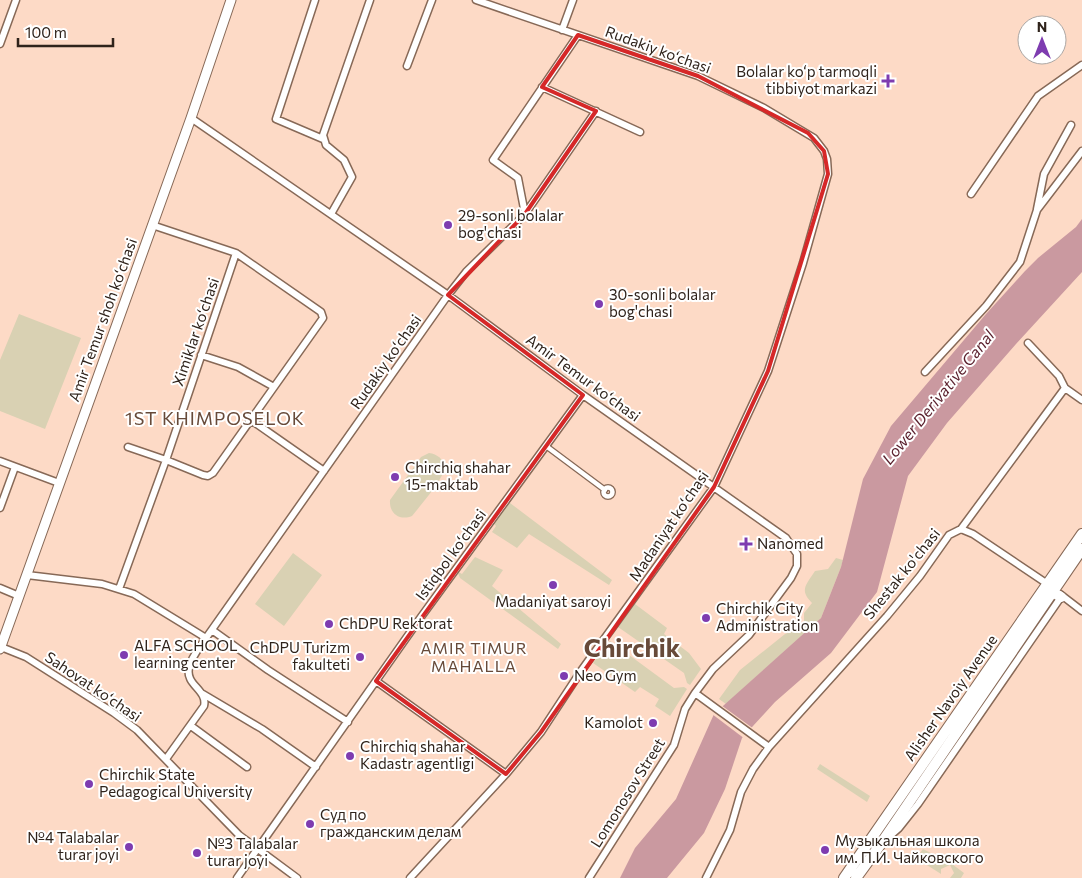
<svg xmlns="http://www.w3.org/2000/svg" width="1082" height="878" viewBox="0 0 1082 878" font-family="Commissioner,sans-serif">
  <rect width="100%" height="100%" fill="#fddac6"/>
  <path fill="#d9d1b3" d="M19,314L81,338L45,429L0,411V360Z
    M429,453C439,454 448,463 443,473C438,485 421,505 412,516C400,521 389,514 390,500L421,457Z
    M510,503L612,580L609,585L529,534L517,548L492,532L496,526L494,524C496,517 503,505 510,503Z
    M293,553L322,575L284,626L255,604Z
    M475,557L503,570L492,586L561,644L558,649L460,578L457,571L462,574Z
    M836,558L843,560L841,567L821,618L726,704L719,699L740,670L785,634L796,630H800L804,624V613L812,603C799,590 806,585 815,571L828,569Z
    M635,604L667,628L664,634L689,653L701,669L690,685L687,683L684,673L618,627Z
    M610,641L674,688L684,687L687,689L670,716L655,706L659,699L640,687L635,692L593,663Z
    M820,764L870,796L867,802L817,769Z
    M923,849L952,864L964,873L961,878H950L954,873L950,865L941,869V874L916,858Z"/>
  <path fill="#ca99a0" d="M1082,219V272L1016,344L947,423L908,476L877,592L831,653L775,702L742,738L725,789L704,833L667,878H620L635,848L676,799L714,714L821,618L841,567L863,479L891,426L986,314L1025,271L1038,258L1076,227Z"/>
  <path fill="#fddac6" d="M721,705L754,729L745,739L712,714Z"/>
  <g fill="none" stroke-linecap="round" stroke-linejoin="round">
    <defs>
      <path id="pedestrian" d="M546,446L605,490
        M603.5 492a4.5 4.5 0 1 1 9 0a4.5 4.5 0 1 1-9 0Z"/>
      <path id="minor" d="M315,0L276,119L323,139
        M562,30L573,0
        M0,44L16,0
        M407,66L432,0
        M542,87L640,132
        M191,118L448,295L583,395L786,538L797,554V566L791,578L749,635L713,669L695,693L769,747
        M971,194L1038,96L1082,65
        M1037,209L1044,174L1071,125
        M331,214L352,177L344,160L326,145L323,135L370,0
        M525,214L518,178L493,160L578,35
        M1028,343L1059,376L1065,388L1082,400
        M201,355L238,367L274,387
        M925,372L986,306L1020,262L1037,210L1082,151
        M251,420L324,471
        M128,447L166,460L203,475L208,476L213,473L323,318L321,312L236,253L152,225
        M0,461L59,483
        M0,508L15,467
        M961,529L973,534L1049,585
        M27,575L102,584L134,594L206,638
        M0,588L19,596
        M119,589L166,460L236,253
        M1060,594L1082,611
        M212,630L268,670L348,722
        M1,647L26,657L114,713L137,730L239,835L297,878
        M376,681L506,774
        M203,694L262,729L316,767
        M191,726L247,767
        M166,759L204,706C208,690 185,685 189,668C191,657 200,647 206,638L448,295L466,272L525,214L596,111
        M891,835L899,828L918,804L1061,597
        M237,878L421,617L583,395
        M410,878L506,774L541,732L581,671L714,487L768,371L803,263L828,174L827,159L824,151L814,138L764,108L698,76L476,0
        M589,878L674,745L685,709L695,693
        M706,878L730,830L741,792L753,769L769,747L887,616L920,576L949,535L961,529L1065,388"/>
      <path id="secondary" d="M0,649L191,118L231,0"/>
      <path id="primary" d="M1052,592L1061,597
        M844,878L1082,534
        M856,878L880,845L1082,549"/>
    </defs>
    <use href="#pedestrian" stroke="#876957" stroke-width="7"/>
    <use href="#minor" stroke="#876957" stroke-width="9"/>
    <use href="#secondary" stroke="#876957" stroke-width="11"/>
    <use href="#primary" stroke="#876957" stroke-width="12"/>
    <use href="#pedestrian" stroke="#fff" stroke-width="4.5"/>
    <use href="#minor" stroke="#fff" stroke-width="6"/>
    <use href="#secondary" stroke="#fff" stroke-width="9"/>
    <use href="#primary" stroke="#fff" stroke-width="10"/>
  </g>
  <path fill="none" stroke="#d62828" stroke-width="4" stroke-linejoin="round" d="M578,35L698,76L808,133L824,151L828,174L768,371L714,487L541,732L506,774L376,681L583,395L448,295L525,214L596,111L542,87Z"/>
  <g fill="#7e3cb0" stroke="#fff" stroke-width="2">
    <path d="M885.5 73.5h5v5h5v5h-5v5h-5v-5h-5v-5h5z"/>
    <circle cx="448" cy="225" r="5"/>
    <circle cx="599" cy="304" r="5"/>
    <circle cx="395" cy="477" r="5"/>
    <path d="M743.5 536.5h5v5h5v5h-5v5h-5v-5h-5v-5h5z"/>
    <circle cx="553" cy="585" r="5"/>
    <circle cx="706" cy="618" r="5"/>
    <circle cx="329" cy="624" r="5"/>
    <circle cx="124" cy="655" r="5"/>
    <circle cx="360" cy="657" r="5"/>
    <circle cx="564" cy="676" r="5"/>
    <circle cx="653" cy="723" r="5"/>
    <circle cx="350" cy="756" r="5"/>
    <circle cx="89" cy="784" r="5"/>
    <circle cx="310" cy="824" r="5"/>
    <circle cx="129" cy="847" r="5"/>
    <circle cx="825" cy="850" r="5"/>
    <circle cx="197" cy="853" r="5"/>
  </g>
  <g text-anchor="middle" stroke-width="4" stroke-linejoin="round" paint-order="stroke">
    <g font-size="15" fill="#2f231b" stroke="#fff">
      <text transform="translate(658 50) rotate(20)" y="5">Rudakiy ko‘chasi</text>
      <text transform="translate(103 320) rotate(-70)" y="5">Amir Temur shoh ko‘chasi</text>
      <text transform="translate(196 332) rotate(-71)" y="5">Ximiklar ko‘chasi</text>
      <text transform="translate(386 362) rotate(-55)" y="5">Rudakiy ko‘chasi</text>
      <text transform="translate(583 378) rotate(36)" y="5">Amir Temur ko‘chasi</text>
      <text transform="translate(669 526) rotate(-56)" y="5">Madaniyat ko‘chasi</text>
      <text transform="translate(451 555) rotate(-54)" y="5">Istiqbol ko‘chasi</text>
      <text transform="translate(902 574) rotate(-51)" y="5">Shestak ko'chasi</text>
      <text transform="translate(93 687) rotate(34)" y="5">Sahovat ko‘chasi</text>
      <text transform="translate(951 698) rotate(-55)" y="5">Alisher Navoiy Avenue</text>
      <text transform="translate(628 793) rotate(-58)" y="5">Lomonosov Street</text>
    </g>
    <g font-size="15" fill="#2f231b" stroke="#fff" text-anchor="start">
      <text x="877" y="77" text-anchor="end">Bolalar ko‘p tarmoqli<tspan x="877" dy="17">tibbiyot markazi</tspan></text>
      <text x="458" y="221">29-sonli bolalar<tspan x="458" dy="17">bog'chasi</tspan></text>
      <text x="609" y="300">30-sonli bolalar<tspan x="609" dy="17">bog'chasi</tspan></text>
      <text x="405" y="473">Chirchiq shahar<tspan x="405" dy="17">15-maktab</tspan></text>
      <text x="757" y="549">Nanomed</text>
      <text x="553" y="607" text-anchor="middle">Madaniyat saroyi</text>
      <text x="716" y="614">Chirchik City<tspan x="716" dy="17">Administration</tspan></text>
      <text x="339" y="629">ChDPU Rektorat</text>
      <text x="134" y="651">ALFA SCHOOL<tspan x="134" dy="17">learning center</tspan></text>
      <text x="350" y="653" text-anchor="end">ChDPU Turizm<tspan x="350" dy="17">fakulteti</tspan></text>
      <text x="574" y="681">Neo Gym</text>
      <text x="643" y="728" text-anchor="end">Kamolot</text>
      <text x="360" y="752">Chirchiq shahar<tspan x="360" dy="17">Kadastr agentligi</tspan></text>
      <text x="99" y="780">Chirchik State<tspan x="99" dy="17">Pedagogical University</tspan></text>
      <text x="320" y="820">Суд по<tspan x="320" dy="17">гражданским делам</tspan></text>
      <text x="119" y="843" text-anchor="end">№4 Talabalar<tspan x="119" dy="17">turar joyi</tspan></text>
      <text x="835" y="846">Музыкальная школа<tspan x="835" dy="17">им. П.И. Чайковского</tspan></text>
      <text x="207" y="849">№3 Talabalar<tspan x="207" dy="17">turar joyi</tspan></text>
    </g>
    <g font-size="16" font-style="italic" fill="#581d2a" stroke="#fff">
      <text transform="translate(938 397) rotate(-51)" y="6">Lower Derivative Canal</text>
    </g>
    <g font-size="16" letter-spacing="1" fill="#674a39" stroke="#fff">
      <text x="474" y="654">AMIR TIMUR<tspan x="474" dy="18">MAHALLA</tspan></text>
    </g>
    <g font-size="18" letter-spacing="1" fill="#674a39" stroke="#fff">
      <text x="215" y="425">1ST KHIMPOSELOK</text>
    </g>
    <g font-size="25" font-weight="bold" fill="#674a39" stroke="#fff">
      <text x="632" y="657">Chirchik</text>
    </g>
  </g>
  <g transform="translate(1042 40)"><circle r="24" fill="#ffffff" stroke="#aca7a4"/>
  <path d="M0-4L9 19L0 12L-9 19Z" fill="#7e3cb0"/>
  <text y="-8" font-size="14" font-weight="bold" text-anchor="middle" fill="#2f231b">N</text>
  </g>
  <path d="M18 38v8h95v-8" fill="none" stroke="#2f231b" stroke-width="2.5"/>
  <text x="25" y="38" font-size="15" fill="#2f231b" stroke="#ffffff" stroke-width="4" paint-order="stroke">100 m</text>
</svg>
